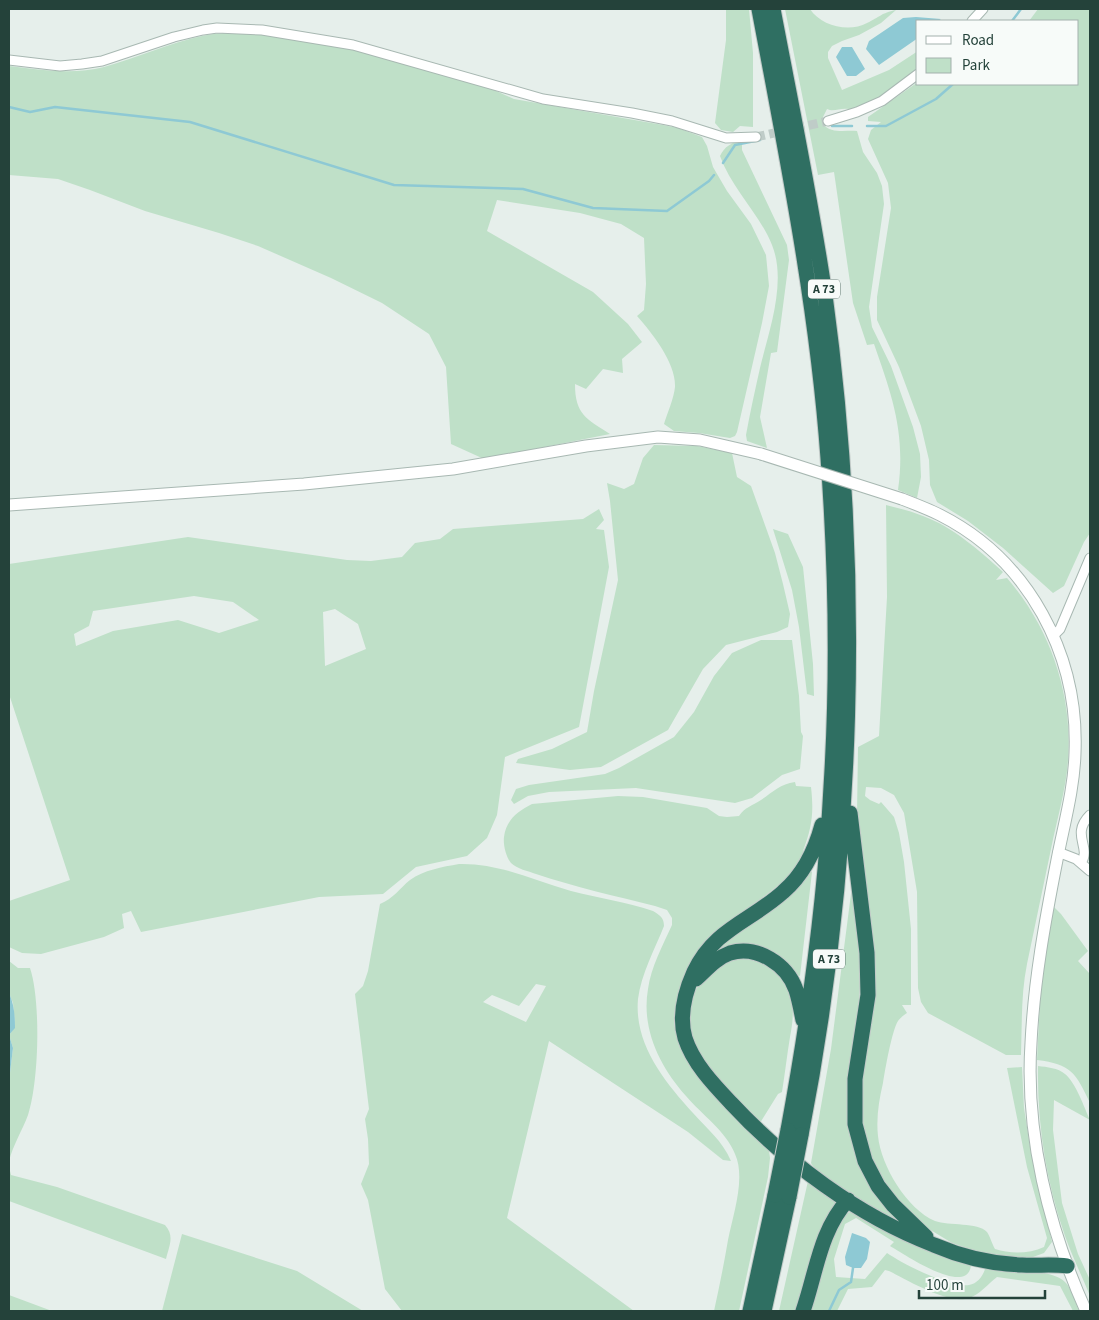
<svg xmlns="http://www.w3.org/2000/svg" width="1099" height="1320" viewBox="0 0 1099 1320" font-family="'Source Sans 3',sans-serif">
  <rect width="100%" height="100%" fill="#e6efeb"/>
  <path fill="#bfe0c8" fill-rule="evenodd" d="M726,9H749L753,53V127L740,126L733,132L721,130L715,123L726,40Z
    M785,9H810C821,26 849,33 867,23C880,17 881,13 896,10L881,23L859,35L842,41L832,46L828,52V58L842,90L889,70L918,51V68L882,97L853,110C841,106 835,113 827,109L823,117V124C831,134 845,130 857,131L863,152L877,173L882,186L884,204L869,307L872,327L891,366L913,427L920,454L921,477L917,498L898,490C906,433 892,396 874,344L867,345L853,303L834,172L818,175Z
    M1038,9H1090V533L1084,542L1064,586L1053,593L1003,548L968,521L937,502L930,485L929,460L921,426L899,367L877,320V297L891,208L888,183L868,139L871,130L881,122L868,121V117L918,82V84H1078V21H1029Z
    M241,32L324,43L372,53L485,86L514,99L663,125L678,128L702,137L707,146L713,167L727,191L751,224L766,255L769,286L762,323L737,432L735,436L730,438L699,433L674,431L664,424C667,414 674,398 675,387C676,363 652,333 637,316L644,310L646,284L644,238L621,224L580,213L497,200L487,231L593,292L628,324L642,342L622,359L623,373L603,369L586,389L575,384C575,415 587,419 610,434L484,459L451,444L446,367L429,334L382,303L331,278L258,246L219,233L145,211L90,190L58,179L9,175V66C40,70 73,75 104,67C137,58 169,43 202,36C215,33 228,33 241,32Z
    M742,140V150L787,245L789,260L777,352L771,353L760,417L767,448L747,441L746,435C750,413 755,390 760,368C769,331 787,282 772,245C759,213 732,189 720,156C725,146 731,143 742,140Z
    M654,445L697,446L732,453L737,477L751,486L775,553L783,584L790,614L788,627L777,632L726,645L703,669L668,730L601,767L570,770L516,763L518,759L552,749L587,732L594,691L618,580L610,501L607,483L624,489L634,484L643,458Z
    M886,505C898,508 911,511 923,516C953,527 979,550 1003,572L996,580L1007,578C1050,628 1073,694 1068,760C1066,790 1057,819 1051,849C1043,887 1035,926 1027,964C1021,993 1022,1025 1021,1055H1006L928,1013L921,1002L918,988L917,892L904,813L894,795L881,788L866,787L865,796L870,800L879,804L881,802L894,817L899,833L904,862L911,929V1005H902L907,1013C904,1015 900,1018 898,1021C892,1030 885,1070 883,1083C879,1100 876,1118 878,1136C881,1166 907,1209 935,1221C949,1226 978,1222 987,1232C990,1236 992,1244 995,1249C1010,1254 1029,1254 1044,1247L1047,1238L1027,1167L1007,1068L1022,1067L1024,1108L1031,1153L1052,1242L1044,1253L1033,1257H1003L973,1250L952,1243L924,1226L902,1206L885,1185L873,1163L859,1118L863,1051L857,815L858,747L879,736L887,597Z
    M599,509L604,520L596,529L604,530L609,567L579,727L505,757L497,815L487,838L467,856L416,867L383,894L319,897L141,932L131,911L122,914L124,928L104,937L41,954L22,953L9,947V901L70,880L9,694V564L188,537L347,560L371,561L402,557L415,543L440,539L453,529L583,519ZM194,596L233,602L259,620L219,633L178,620L113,631L76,646L74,634L89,626L93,611ZM335,609L358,624L366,649L325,666L323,612Z
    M773,529L788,534L803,567L813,664L814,696L807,694L799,627L792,590Z
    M761,640H792L799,696L801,732L803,736L800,769L782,775L752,798L735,803L636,788L549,792L528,796L514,804L511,800L516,789L529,785L605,774L619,768L674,737L694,712L714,676L732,653Z
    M795,782L796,786L811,787C814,813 812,827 803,851L806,849L791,875L766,895L731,920L682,982L675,1008L674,1024L679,1044L687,1059L722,1103L743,1126L769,1151L770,1158L768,1177L739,1311H714C719,1288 724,1264 728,1240C733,1215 746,1178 735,1154C726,1131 702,1115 686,1096C660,1067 641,1029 648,989C651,967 663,945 672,925V918L667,910L655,906C615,896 575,887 536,874C528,871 517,869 511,863C506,857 503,845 504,837C506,820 518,811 532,804L618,796L643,797L707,808L719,816L727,817L739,816C745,807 752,806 761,800C773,792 780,784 795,782Z
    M459,864C499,863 533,880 571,891C598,898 626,902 653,911C660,915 664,918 664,926C655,949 641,974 638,999C634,1044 664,1081 693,1113C707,1129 722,1140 731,1161L723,1160L688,1132L549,1041L507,1218L634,1311H402L385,1289L368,1200L361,1184L369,1164L368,1139L365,1119L369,1109L355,994L363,986L368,971L380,904C393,899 400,888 410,880C424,870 442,867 459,864ZM536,984L546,986L526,1022L483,1002L492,995L519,1006Z
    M810,871L812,872L800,976L797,975L786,961L777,954L764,948L713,952Z
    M852,886L861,956L860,987L850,1121L901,1222C883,1213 818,1177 811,1163L831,1049Z
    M1054,907L1061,914L1088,951L1078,961L1090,974V1103C1076,1073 1071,1064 1037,1060L1041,981Z
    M740,958C767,960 788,975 792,1002C794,1014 792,1026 790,1037C787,1055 785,1073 782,1092L778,1094L760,1123C732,1094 677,1047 691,1001C695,990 699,983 708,976C719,967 725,960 740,958Z
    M9,961L18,968H30C41,1001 39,1082 28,1115C22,1131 13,1145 9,1161V1081L13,1048L9,1035L13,1030L15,1024L13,1003L9,993Z
    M1038,1066C1047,1067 1058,1068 1065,1074C1076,1083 1084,1107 1090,1120L1054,1100L1053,1130L1062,1203L1078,1254L1090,1280V1296C1082,1276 1072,1256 1065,1236C1046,1181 1037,1124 1038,1066Z
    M9,1167L11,1175L57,1187L165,1225C175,1236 169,1246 166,1259L9,1201Z
    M808,1181L839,1202L797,1311H779Z
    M850,1212L877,1226L971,1265C968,1298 904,1254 890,1246L894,1242L856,1218L845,1224L834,1259L836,1277L865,1279L887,1253C903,1264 950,1288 969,1285C977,1284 983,1276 985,1269L990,1268C1008,1270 1055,1269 1066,1283C1072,1290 1075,1302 1079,1311H1073L1060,1286L997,1277C988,1284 979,1295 969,1298C949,1305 907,1280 889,1271L885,1270L872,1287L848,1289L837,1311H810L825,1253L844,1215Z
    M182,1234L297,1271L363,1311H162Z
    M9,1295L52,1311H9Z"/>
  <path fill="#8ec9d4" d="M916,17L941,19L938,21H918V38L879,65L866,49L869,41L903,18Z
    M842,47H852L865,69L856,76H847L836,57Z
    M9,993C14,1004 15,1015 15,1028L9,1035L13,1048L9,1081Z
    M852,1233L866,1238L870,1242L867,1259L861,1268H853L846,1265L845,1257Z"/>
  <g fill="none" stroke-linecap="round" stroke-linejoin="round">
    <path stroke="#8ec9d4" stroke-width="2.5" d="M1012,21L1021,9
      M9,107L30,112L55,107L190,122L394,185L523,189L593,208L667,211L709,181L714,175
      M832,126H852
      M867,126H886L936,99L953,84
      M723,163L735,145L760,140
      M829,1311L839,1290L851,1282L853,1268"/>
    <path stroke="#bfccc8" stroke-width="9" stroke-dasharray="9 4.5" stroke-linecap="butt" d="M756,137L828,121"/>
    <defs>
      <path id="minor" d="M972,21L983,9
        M9,60L60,66L82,64L102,61L174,37L203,30L217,28L262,30L353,45L543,99L632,113L672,121L726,138L756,137
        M828,121L857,112L882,101L918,74
        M1054,635L1060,629L1090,558
        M1058,852L1076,859L1090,871
        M1081,863C1092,847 1070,835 1090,815"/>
      <path id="tertiary" d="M902,499C915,504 928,509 940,515C1029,560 1079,655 1075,753C1074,789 1064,824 1057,860C1045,921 1034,981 1031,1043C1025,1134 1049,1229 1086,1311
        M9,505L304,484L453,469L586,446L658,437L700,440L761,454"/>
      <path id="motorway" d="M759,9C787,158 817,306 828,458C836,567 838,678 831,787C825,902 809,1017 788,1130
        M773,9C791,104 811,199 825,295C863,571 855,861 801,1135
        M850,813L867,953L868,995L855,1079V1124L865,1161L878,1186L893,1205L926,1237
        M822,825C815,851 804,874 783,892C751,921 714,929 694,972C685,992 679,1017 685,1038C693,1063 713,1084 731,1103C786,1162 858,1216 934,1245C962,1257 992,1264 1022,1265C1037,1266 1052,1264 1067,1266
        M696,979C707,969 716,958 730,953C757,945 787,964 796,990C799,999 801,1010 803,1020
        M750,1311L775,1195
        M764,1311L789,1197
        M803,1311C816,1274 820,1230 848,1200"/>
    </defs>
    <use href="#minor" stroke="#a8b8b2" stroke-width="11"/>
    <use href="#tertiary" stroke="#a8b8b2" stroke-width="13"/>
    <use href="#motorway" stroke="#c2cac8" stroke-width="17"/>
    <use href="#minor" stroke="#fff" stroke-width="9"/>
    <use href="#tertiary" stroke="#fff" stroke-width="11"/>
    <use href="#motorway" stroke="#2f6f62" stroke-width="15"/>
    <defs>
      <path id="tertiary-bridge" d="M761,454L902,499"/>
      <path id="motorway-bridge" d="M775,1195L788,1130
        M789,1197L801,1135"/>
    </defs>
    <use href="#tertiary-bridge" stroke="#a8b8b2" stroke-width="13" stroke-linecap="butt"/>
    <use href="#motorway-bridge" stroke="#c2cac8" stroke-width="17" stroke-linecap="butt"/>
    <use href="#tertiary-bridge" stroke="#fff" stroke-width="11"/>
    <use href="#motorway-bridge" stroke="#2f6f62" stroke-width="15"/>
  </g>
  <g text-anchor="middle" stroke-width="4" stroke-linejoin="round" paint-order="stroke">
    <g fill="#f7fbf9" stroke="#637a73" stroke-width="1">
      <rect x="808" y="279.5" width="32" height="19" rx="4"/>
      <rect x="813" y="949.5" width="32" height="19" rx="4"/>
    </g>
    <g font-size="12" font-weight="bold" fill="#24423a">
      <text x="824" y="293">A 73</text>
      <text x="829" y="963">A 73</text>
    </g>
  </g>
  <rect width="1099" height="1320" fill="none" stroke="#24423a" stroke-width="20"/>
  <rect x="916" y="20" width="162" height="65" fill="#f7fbf9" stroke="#a3b1ad"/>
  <rect x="926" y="36" width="25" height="8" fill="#ffffff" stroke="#a3b1ad"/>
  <text x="962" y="45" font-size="15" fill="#24423a">Road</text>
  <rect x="926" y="58" width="25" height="15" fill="#bfe0c8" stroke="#a3b1ad"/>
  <text x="962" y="70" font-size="15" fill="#24423a">Park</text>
  <path d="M919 1290v8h126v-8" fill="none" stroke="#24423a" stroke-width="2.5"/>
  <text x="926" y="1290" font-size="15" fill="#24423a" stroke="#f7fbf9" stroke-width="4" paint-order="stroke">100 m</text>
</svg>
